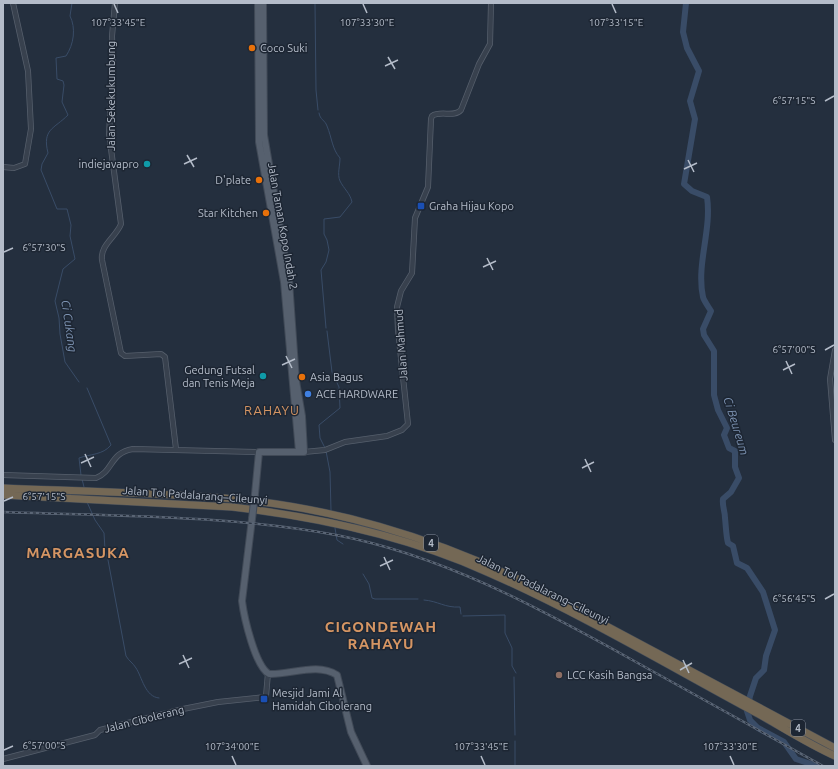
<svg xmlns="http://www.w3.org/2000/svg" width="838" height="769" viewBox="0 0 838 769" font-family="Ubuntu,sans-serif">
  <rect width="100%" height="100%" fill="#242f3e"/>
  <g fill="none" stroke-linecap="round" stroke-linejoin="round">
    <path stroke="#394c67" stroke-width="1" d="M72,3L70,16C76,28 74,44 66,56L56,58L57,79L63,81L64,85L62,102L68,115C54,129 42,129 48,153L42,164L41,170L57,209H67L71,225L70,236L75,259L63,269L55,301L59,318L60,334L65,362L79,382
      M315,3L316,90L318,110
      M319,113C320,120 325,120 327,126C332,138 332,149 340,158C340,166 337,174 340,181C344,189 350,193 352,202L340,217L324,219V234L327,240L329,250L326,262L321,270L326,328
      M325,448L320,438L319,425L340,408L339,387L332,372L327,331
      M326,451L330,472L331,510
      M81,475L79,458C90,454 103,455 111,445L87,388
      M82,479L84,487
      M87,502L95,520L104,533L105,550L108,560L126,656C129,661 133,663 136,668C142,677 145,697 159,698
      M335,528L337,540L343,544
      M363,574L369,584L372,598L375,599H418
      M424,600C438,601 445,608 460,607L461,614
      M463,616L505,615V633L512,648V666L516,673
      M514,677L515,735
      M515,741V766"/>
    <path stroke="#394c67" stroke-width="6" d="M686,3L683,32L687,48L699,71L690,101L695,119L684,184L692,191L707,197C712,230 696,264 703,297C704,301 708,306 711,311L703,329L704,335L714,351V395L718,410L727,428L724,435L729,448L735,451V467L739,478L731,492L723,499C722,506 725,511 725,518C726,527 726,535 728,543L733,546L737,563L747,568L763,592L775,630L766,656L764,670L756,678L750,696L747,711L750,720L758,728L784,742L796,759L817,766"/>
    <defs>
      <path id="minor" d="M115,3L112,36L113,68L109,134L121,224C116,237 100,245 102,260L121,353L125,356L161,354L165,357L176,449
        M3,167L14,168L25,164L31,129L28,71L13,3
        M835,350L830,379L835,440
        M304,452L325,450L345,442L387,436L402,430L408,424L398,330L397,307L401,291L412,273L415,218L428,187L431,119L432,116C441,110 454,118 461,110L479,64L490,44L491,3
        M3,475L96,478C114,471 109,453 133,449L259,452
        M3,759L95,735L100,730L183,709L218,702L265,697L266,696L268,673"/>
      <path id="major" d="M258,3L259,142L284,282L299,452
        M255,494L259,452H304L302,416L296,381L289,281L264,135L263,3
        M252,519L242,601C244,617 255,666 269,674C291,675 317,662 337,675L351,732L367,766"/>
      <path id="highway" d="M3,488C77,491 151,493 224,498C328,506 433,537 526,583L835,748
        M3,495L232,507C318,517 407,536 487,572C578,612 664,663 751,710C779,725 806,743 835,756"/>
    </defs>
    <use href="#minor" stroke="#565f6c" stroke-width="6"/>
    <use href="#major" stroke="#414a57" stroke-width="8"/>
    <use href="#highway" stroke="#434c59" stroke-width="8"/>
    <use href="#minor" stroke="#38414e" stroke-width="4.5"/>
    <use href="#major" stroke="#56606e" stroke-width="6"/>
    <use href="#highway" stroke="#746855" stroke-width="7"/>
    <defs>
      <path id="rail" d="M3,512C114,516 227,515 336,535C441,555 535,606 627,657C692,693 758,730 823,766"/>
    </defs>
    <use href="#rail" stroke="#5a6575" stroke-width="2.5"/>
    <use href="#rail" stroke="#1d2633" stroke-width="1" stroke-dasharray="3" stroke-linecap="butt"/>
    <defs>
      <path id="major-bridge" d="M252,519L255,494"/>
    </defs>
    <use href="#major-bridge" stroke="#414a57" stroke-width="8" stroke-linecap="butt"/>
    <use href="#major-bridge" stroke="#56606e" stroke-width="6"/>
  </g>
  <path fill="none" stroke="#b4bcc9" stroke-width="1.5" d="M114,4L118,13M363,4L367,13M612,4L616,13M388,57L395,69M385,66L398,60M825,101L834,96M187,155L194,167M688,160L694,172M184,164L197,158M684,169L697,163M4,252L13,248M487,258L493,270M483,267L496,261M825,350L834,345M286,356L292,368M786,361L792,374M282,365L295,359M783,370L795,364M85,454L91,467M585,459L591,472M81,463L94,457M582,468L594,462M4,501L13,497M384,557L390,570M380,566L393,560M825,599L834,594M183,655L189,668M683,660L689,673M179,664L192,658M680,670L692,663M4,750L13,746M232,756L236,765M481,756L485,765M730,756L734,765"/>
  <g fill="#e8710a" stroke="#1d2633" stroke-width="1.5">
    <circle cx="252" cy="48" r="4"/>
    <circle cx="259" cy="180" r="4"/>
    <circle cx="266" cy="213" r="4"/>
    <circle cx="302" cy="377" r="4"/>
  </g>
  <g fill="#0f9aa8" stroke="#1d2633" stroke-width="1.5">
    <circle cx="147" cy="164" r="4"/>
    <circle cx="263" cy="376" r="4"/>
  </g>
  <g fill="#1a4fb4" stroke="#1d2633" stroke-width="1.5">
    <rect x="417" y="202" width="8" height="8" rx="2"/>
    <rect x="260" y="695" width="8" height="8" rx="2"/>
  </g>
  <circle fill="#3f7fe0" stroke="#1d2633" stroke-width="1.5" cx="308" cy="394" r="4"/>
  <circle fill="#8d6e63" stroke="#1d2633" stroke-width="1.5" cx="559" cy="675" r="4"/>
  <g text-anchor="middle" stroke-width="3" stroke-linejoin="round" paint-order="stroke">
    <g fill="#1d2633" stroke="#878f9c" stroke-width="1">
      <rect x="424" y="535" width="14" height="16" rx="3"/>
      <rect x="791" y="720" width="14" height="16" rx="3"/>
    </g>
    <g font-size="10" font-weight="bold" fill="#b4bcc9">
      <text x="431" y="547">4</text>
      <text x="798" y="732">4</text>
    </g>
    <g font-size="11" fill="#b4bcc9" stroke="#1d2633" text-anchor="start">
      <text x="260" y="52">Coco Suki</text>
      <text x="139" y="168" text-anchor="end">indiejavapro</text>
      <text x="251" y="184" text-anchor="end">D'plate</text>
      <text x="429" y="210">Graha Hijau Kopo</text>
      <text x="258" y="217" text-anchor="end">Star Kitchen</text>
      <text x="255" y="374" text-anchor="end">Gedung Futsal<tspan x="255" dy="13">dan Tenis Meja</tspan></text>
      <text x="310" y="381">Asia Bagus</text>
      <text x="316" y="398">ACE HARDWARE</text>
      <text x="567" y="679">LCC Kasih Bangsa</text>
      <text x="272" y="697">Mesjid Jami Al<tspan x="272" dy="13">Hamidah Cibolerang</tspan></text>
    </g>
    <g font-size="11" fill="#b4bcc9" stroke="#1d2633">
      <text transform="translate(111 96) rotate(-90)" y="4">Jalan Sekekukumbung</text>
      <text transform="translate(283 226) rotate(80)" y="4">Jalan Taman Kopo Indah 2</text>
      <text transform="translate(401 345) rotate(-94)" y="4">Jalan Mahmud</text>
      <text transform="translate(195 495) rotate(4)" y="4">Jalan Tol Padalarang–Cileunyi</text>
      <text transform="translate(543 589) rotate(26)" y="4">Jalan Tol Padalarang–Cileunyi</text>
      <text transform="translate(144 719) rotate(-14)" y="4">Jalan Cibolerang</text>
    </g>
    <g font-size="12" font-style="italic" fill="#7c92b1" stroke="#1d2633">
      <text transform="translate(69 326) rotate(82)" y="4">Ci Cukang</text>
      <text transform="translate(736 426) rotate(73)" y="4">Ci Beureum</text>
    </g>
    <g font-size="13" letter-spacing="1" fill="#d59563" stroke="#1d2633">
      <text x="272" y="415">RAHAYU</text>
    </g>
    <g font-size="15" font-weight="bold" letter-spacing="1" fill="#d59563" stroke="#1d2633">
      <text x="78" y="558">MARGASUKA</text>
      <text x="381" y="632">CIGONDEWAH<tspan x="381" dy="17">RAHAYU</tspan></text>
    </g>
  </g>
  <g font-size="10" text-anchor="middle" fill="#b4bcc9" stroke="#1d2633" stroke-width="3" stroke-linejoin="round" paint-order="stroke">
    <text x="118" y="26">107°33'45"E</text>
    <text x="367" y="26">107°33'30"E</text>
    <text x="616" y="26">107°33'15"E</text>
    <text x="794" y="104">6°57'15"S</text>
    <text x="44" y="251">6°57'30"S</text>
    <text x="794" y="353">6°57'00"S</text>
    <text x="44" y="500">6°57'15"S</text>
    <text x="794" y="602">6°56'45"S</text>
    <text x="44" y="749">6°57'00"S</text>
    <text x="232" y="750">107°34'00"E</text>
    <text x="481" y="750">107°33'45"E</text>
    <text x="730" y="750">107°33'30"E</text>
  </g>
  <rect width="838" height="769" fill="none" stroke="#b4bcc9" stroke-width="8"/>
</svg>
